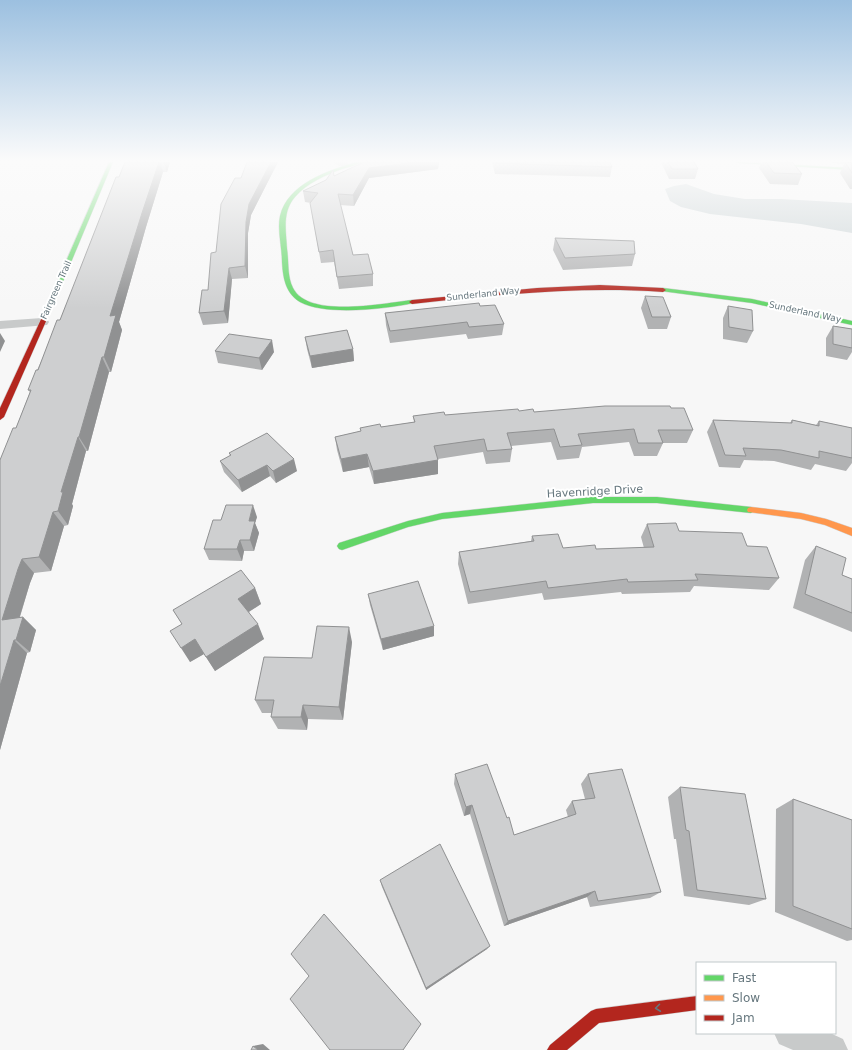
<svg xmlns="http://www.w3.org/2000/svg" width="852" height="1050" viewBox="0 0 852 1050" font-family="'DejaVu Sans',sans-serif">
  <rect width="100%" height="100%" fill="#f7f7f7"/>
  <path fill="#cad3d5" d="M686,184L714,194L745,199H781L852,203V233L801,224L710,214L681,207L670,201L665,189L674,186Z"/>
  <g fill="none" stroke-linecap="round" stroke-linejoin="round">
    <defs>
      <path id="fast" d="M109,162H113L54,303L49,304L48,303Z
        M356,162H362C357,165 349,167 342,169C326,175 307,183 295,197C282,212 286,230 287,249C289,262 287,276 293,288C308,319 385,303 412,300L414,301V303C386,309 325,316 300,302C285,293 283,277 282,262C282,247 277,230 280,216C288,183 328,171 356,162Z
        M736,162L852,168V170L738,163Z
        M663,288L752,299L852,321V325L752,303L661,291L660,290Z
        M593,497H657L751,507L755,510L751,513L657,503H593L442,519L408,527L342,550L339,549L337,546L339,543L408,521L442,513Z"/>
      <path id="slow" d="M751,507L801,513L826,519L852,528V536L825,525L801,519L748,512L747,510L748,508Z"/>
      <path id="jam" d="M600,285L663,288L666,290L663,292C579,286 496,295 412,304L409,302L412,300L537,288Z
        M49,302L54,303L4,417L0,420V408Z
        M697,996V1010L599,1023L567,1050H547L550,1045L591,1011L596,1009Z"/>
    </defs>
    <use href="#fast" stroke="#d2d3d4" stroke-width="1"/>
    <use href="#slow" stroke="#d2d3d4" stroke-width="1"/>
    <use href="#jam" stroke="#d2d3d4" stroke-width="1"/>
    <path fill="#c8caca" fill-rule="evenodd" d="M333,162H346L350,165L345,168L335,164Z
      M42,318L47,319L49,322L47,325L0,329V321Z
      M774,1033H830L843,1039L848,1050H793L779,1044Z"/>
    <use href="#fast" fill="#63d668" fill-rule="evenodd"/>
    <use href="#slow" fill="#ff974d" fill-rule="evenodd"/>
    <use href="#jam" fill="#b3261e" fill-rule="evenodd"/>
  </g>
  <path fill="#b1b2b3" d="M125,162H170L167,172H163L146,227L119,322L122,330L111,372H109L88,451H86L72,504L73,506L68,525L64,526L51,571L34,573L30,583L20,617H23L36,630L30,652L27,653L0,750V460L16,428L30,392L28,390L60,320L119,177Z
    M247,162H278L251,215L248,233V278L232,279L228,323L203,325L199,313L208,290L216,252Z
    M364,162H439L438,169L369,178L354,206L340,205L353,255L373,274V286L339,289L334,262L321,263L312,214L311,203L305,202L303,191Z
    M492,162H610L612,167L610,177L495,174Z
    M661,162H694L698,169L695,179H669Z
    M761,162H792L802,174L798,185L770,184L759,168Z
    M832,162H852V189H850L840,173L844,164L833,163Z
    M555,238L635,254L632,266L563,270L553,250Z
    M645,296L671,317L667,329H648L641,308Z
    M480,306L504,324L502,335L468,339L466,334L390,343L386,325L385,313Z
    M728,306L753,331L747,343L723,339V318Z
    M833,326L852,329V352L847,360L826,356V338Z
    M305,337L353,349L354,361L312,368L307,349Z
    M215,351L274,352L262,370L218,363Z
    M671,408L693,430L687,443H663L657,456H634L629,442L582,447L579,458L557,460L551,442L511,446L512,449L510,462L486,464L483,452L438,459V474L374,484L369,467L343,472L337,450L335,437L361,431L360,428L381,427L414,422L413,416L445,415L519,411L534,412Z
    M713,420L790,423L792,420L816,425L819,421L852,428V463L846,471L815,464L811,470L774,461L744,460L740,468L719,467L707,432Z
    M229,453L297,471L276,483L270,476L242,492L224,472L220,461L230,456Z
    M257,517L255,523L259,533L254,551H244L242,561L209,560L204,549L221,520Z
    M647,524L747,546L779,578L769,590L694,586L690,592L622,594L621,592L544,600L542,593L468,604L458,564L459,552L531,541L532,536L563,548L596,549L644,548L641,537Z
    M816,546L842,575L852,579V632L793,608L805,560Z
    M255,588L261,604L249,612L264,639L215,671L204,654L190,662L182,624L173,610Z
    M368,594L434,626V636L383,650L370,605Z
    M352,642L343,720L308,719L307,730L278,729L271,717L272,713H262L255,700L312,658Z
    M455,774L507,818L514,835L568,817L566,810L572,801L585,799L581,784L588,774L661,892L650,898L590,907L587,897L504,926L470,814L464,816L454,784Z
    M680,787L766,899L749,905L684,896L676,839H674L668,797Z
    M793,799L852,820V940L847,941L775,912L776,809Z
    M380,880L487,949L426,990L382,887Z"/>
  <path fill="#909192" d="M159,162H160L163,172L146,227L119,322L122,330L111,372L104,357L110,316L142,213Z
    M164,162H170L167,172Z
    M271,162H278L251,215L248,233V278L245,266L246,222L249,204Z
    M416,162H439L438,169L369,178L354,206L353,195L369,168Z
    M229,268L232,279L228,323L224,311Z
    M0,333L5,341L0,352Z
    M272,340L274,352L262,370L259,358Z
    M353,349L354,361L312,368L310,356Z
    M102,357L109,372L88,451L79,437Z
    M78,437L86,451L72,504L73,506L68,525L58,511L61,492Z
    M367,454L369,467L343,472L341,459Z
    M294,459L297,471L276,483L273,471Z
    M438,460V474L374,484L373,471Z
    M267,465L270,476L242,492L238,480Z
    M253,505L257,517L255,523L259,533L254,551L250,540L249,521Z
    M53,512L64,526L51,571L39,557Z
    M240,540L244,551L242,561L237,549Z
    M22,559L34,573L30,583L15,632L2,620L18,569Z
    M255,588L261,604L245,614L238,599Z
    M23,617L36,630L30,652L16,640Z
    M258,624L264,639L215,671L206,657Z
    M434,626V636L383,650L381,639Z
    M349,627L352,642L343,720L339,707Z
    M195,639L204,654L190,662L181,648Z
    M14,640L27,653L0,750V686Z
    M303,705L308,719L307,730L301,717Z
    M472,805L470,814L464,816L466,807Z
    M595,891L587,897L504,926L508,921Z
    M324,914L421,1024L403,1050Z
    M490,946L487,949L426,990V988Z
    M263,1044L270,1050H258L253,1046Z"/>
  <path fill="#cecfd0" stroke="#909192" d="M125,162H159L142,213L110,316L116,315L104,357H102L79,437H78L61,492H63L58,511L53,512L39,557L22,559L18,569L2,620L23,617L16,640H14L0,686V460L13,428H16L31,390H28L36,370H38L57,320H60L116,177H119Z
    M247,162H271L249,204L246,222L245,266L229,268L224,311L199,313L202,290H208L211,253L216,252L221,204L235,178H241Z
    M364,162H416L369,168L353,195L338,194L353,255L368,254L373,274L337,277L333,250L319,252L310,203L318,193L303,191L326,180L333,170L334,176Z
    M496,162H610L612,167L496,163Z
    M668,162H694L698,169H672Z
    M766,162H792L802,174L774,173Z
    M845,162L852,163V173Z
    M555,238L634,241L635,254L565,258Z
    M645,296L663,297L671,317H652Z
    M479,303L480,306L495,305L504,324L469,327L467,322L390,331L385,313Z
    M728,306L752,310L753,331L729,327Z
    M833,326L852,329V348L833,344Z
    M347,330L353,349L310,356L305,337Z
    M229,334L272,340L259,358L215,351Z
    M605,406H670L671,408H684L693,430H658L663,443H638L634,429L578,434L582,445L560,447L554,429L507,433L512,449L487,451L484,439L434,446L438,460L373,471L367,454L341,459L335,437L361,431L360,428L380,424L381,427L415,422L413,416L444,412L445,415L518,409L519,411L533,409L534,412Z
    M713,420L792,423V420L819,426V421L852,428V458L819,451V458L781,450L743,448L746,456L725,455Z
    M267,433L294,459L273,471L267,465L238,480L220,461L231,455L229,453Z
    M226,505H253L249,521H255L250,540H240L237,549H204L213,520H221Z
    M676,523L679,531L742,533L747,546L767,547L779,578L695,574L698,580L628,582L627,579L548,588L546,581L470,592L459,552L534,541L532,536L558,534L563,548L595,545L596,549L654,547L647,524Z
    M816,546L846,558L842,575L852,579V613L805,594Z
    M241,570L255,588L238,599L258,624L206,657L195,639L181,648L170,631L182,624L173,610Z
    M418,581L434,626L381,639L368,594Z
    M317,626L349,627L339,707L303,705L301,717H271L274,700H255L264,657L312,658Z
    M487,764L507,818L509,817L514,835L576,814L572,801L595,798L588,774L622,769L661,892L598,901L595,891L508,921L472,805L466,807L455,774Z
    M680,787L745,794L766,899L697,890L689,831L686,830Z
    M793,799L852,820V929L793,906Z
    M440,844L490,946L426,988L380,880Z
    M324,914L421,1024L403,1050H330L290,999L309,976L291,954Z
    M253,1046L258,1050H251Z"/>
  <defs><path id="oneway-chevron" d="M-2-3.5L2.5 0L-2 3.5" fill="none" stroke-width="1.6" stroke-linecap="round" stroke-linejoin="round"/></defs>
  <use stroke="#66777e" href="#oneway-chevron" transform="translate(658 1008) rotate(173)"/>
  <linearGradient id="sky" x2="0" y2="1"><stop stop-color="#9cc0e0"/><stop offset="0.52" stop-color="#fbfbfb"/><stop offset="1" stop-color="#fbfbfb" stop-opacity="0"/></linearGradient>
  <rect width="852" height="309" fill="url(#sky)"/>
  <g text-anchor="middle" stroke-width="4" stroke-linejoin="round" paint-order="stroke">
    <g font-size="9" fill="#66777e" stroke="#fff">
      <text transform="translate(56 290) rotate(-66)" y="3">Fairgreen Trail</text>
      <text transform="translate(483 294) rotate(-6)" y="3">Sunderland Way</text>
      <text transform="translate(805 312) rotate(12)" y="3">Sunderland Way</text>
    </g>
    <g font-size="11" fill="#66777e" stroke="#fff">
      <text transform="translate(595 491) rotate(-3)" y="4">Havenridge Drive</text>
    </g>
  </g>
  <rect x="696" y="962" width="140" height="72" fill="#ffffff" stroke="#c2c9cb"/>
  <rect x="704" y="975" width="20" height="6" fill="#63d668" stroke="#c2c9cb"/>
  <text x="732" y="982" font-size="12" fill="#66777e">Fast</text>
  <rect x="704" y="995" width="20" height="6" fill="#ff974d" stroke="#c2c9cb"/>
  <text x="732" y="1002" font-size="12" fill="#66777e">Slow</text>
  <rect x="704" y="1015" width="20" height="6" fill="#b3261e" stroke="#c2c9cb"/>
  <text x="732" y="1022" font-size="12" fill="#66777e">Jam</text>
</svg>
